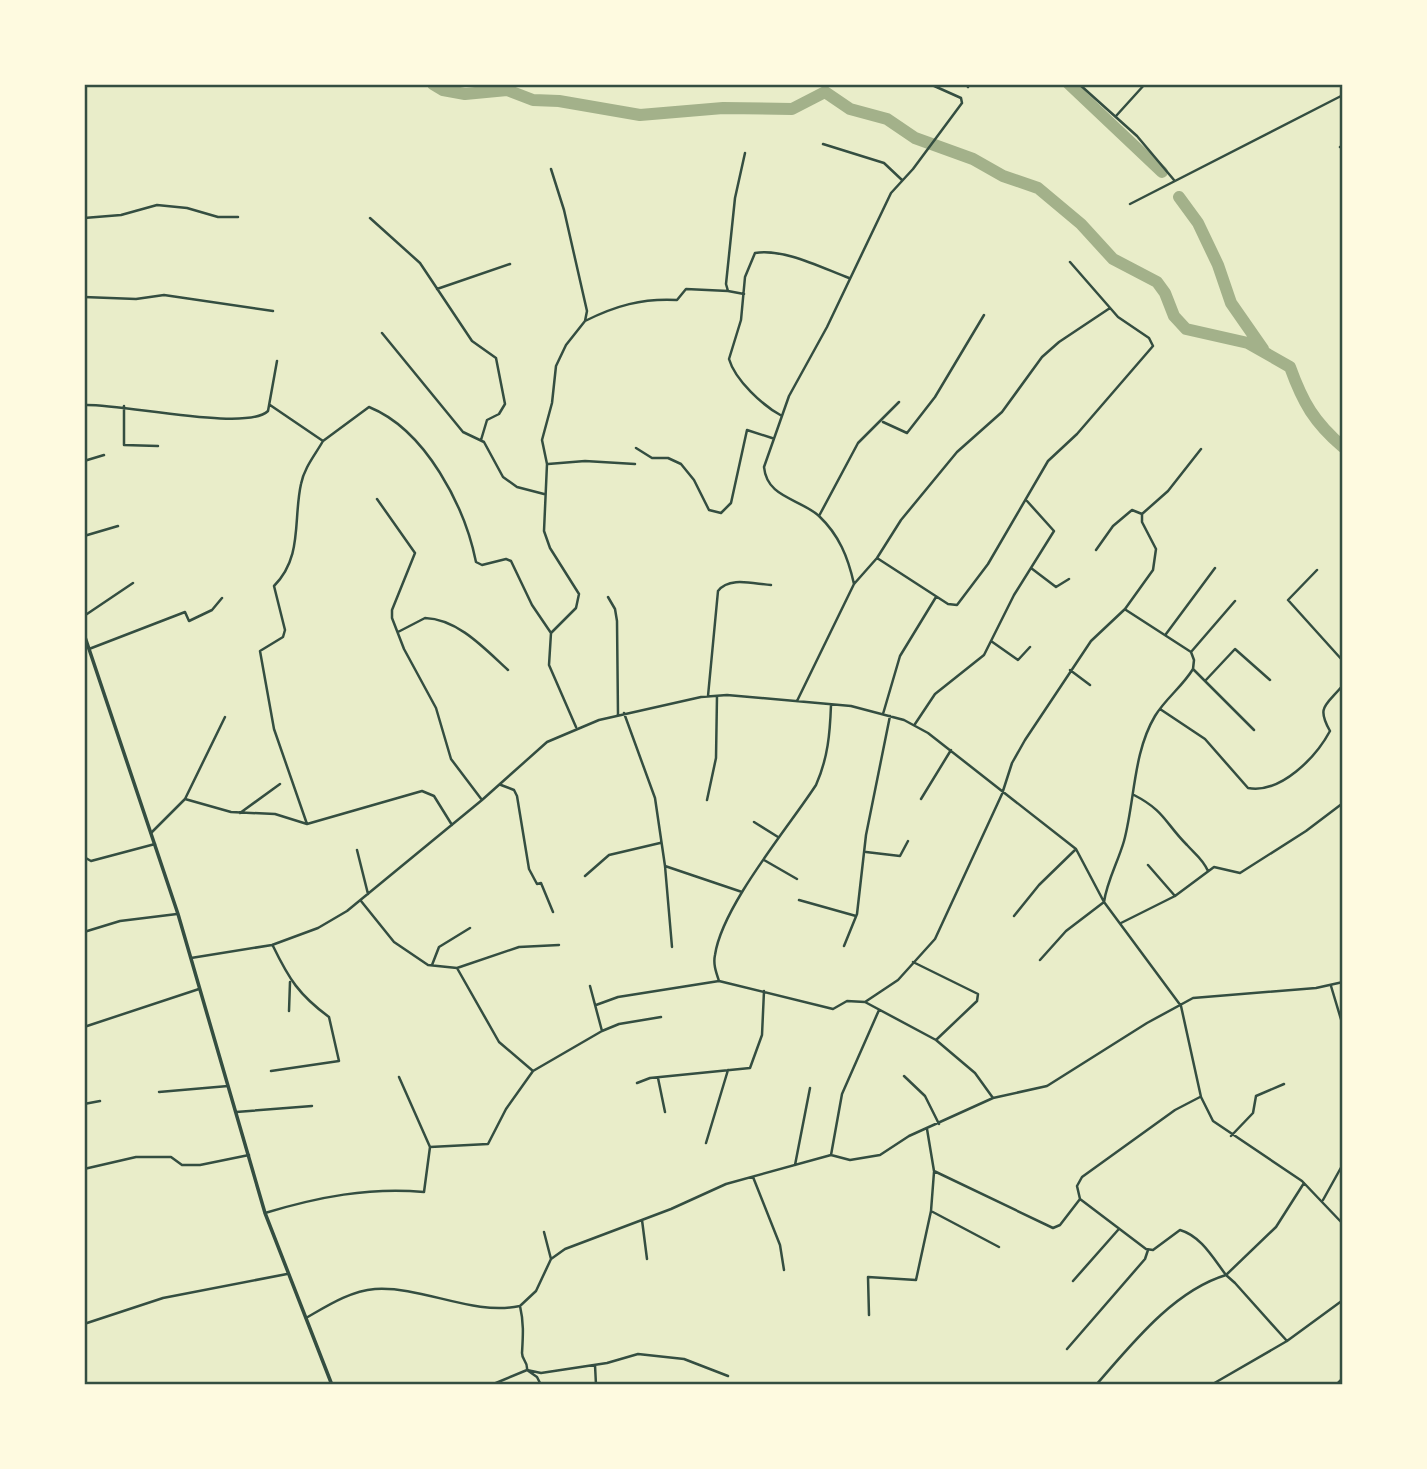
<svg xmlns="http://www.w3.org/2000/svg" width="1427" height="1469" viewBox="0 0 1427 1469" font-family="'Libre Baskerville',serif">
  <rect width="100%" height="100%" fill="#e9edc9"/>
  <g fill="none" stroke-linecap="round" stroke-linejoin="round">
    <path stroke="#a3b18a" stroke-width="12" d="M433,84L443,90L465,94L507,90L533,100L559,101L640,115L723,108L792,109L825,92L850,109L887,119L915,138L973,159L1003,176L1038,188L1081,224L1113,259L1157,282L1165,293L1174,316L1186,329L1248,343L1290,367C1303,403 1314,422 1343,447
      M1069,84L1162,172
      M1179,197L1198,223L1218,265L1231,303L1263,349"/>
    <path stroke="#344e41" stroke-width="2.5" d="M1079,84L1137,136L1174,180
      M968,87L969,84
      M1116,116L1145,84
      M823,144L884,163L902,180
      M1340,147L1343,145
      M551,169L564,210L587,311L585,321L566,345L556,366L552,403L542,440L547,464L544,531L550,548L579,594L576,608L551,633
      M1342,192L1343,191
      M1130,204L1343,95
      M84,218L121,215L157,205L187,208L218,217H238
      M370,218L420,263L472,341L496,358L505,404L499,414L487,420L481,440
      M437,289L510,264
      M744,294L728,291L726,284L735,198L745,153
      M84,297L136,299L164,295L273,311
      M585,321C615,306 642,298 677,300L686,289L728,291
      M382,333L463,432L484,442L503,477L517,487L544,494
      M84,405C120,403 247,432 268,411L277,361
      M270,405L323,441C315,455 304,468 301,484C293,520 303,557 274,586L285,630L283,637L260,651L274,729L307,824
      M124,406V445L158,446
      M782,416C763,406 735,380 729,359L741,320L745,277L755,253C784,248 822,268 849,278
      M883,422L907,433L935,397L984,315
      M323,441L369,407C426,430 465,507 476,562L482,565L506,559L511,561L532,605L551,633L549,665L576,727
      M636,448L652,458H668L681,464L694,480L709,510L721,513L731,503L747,430L772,438
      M84,461L104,455
      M548,464L585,461L635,464
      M377,499L415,553L392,610V618L404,649L436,708L451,759L482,800
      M819,516L858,443L899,402
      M84,536L118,526
      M1096,550L1113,526L1132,510L1142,514
      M877,558L948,604L957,605L988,564L1048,461L1077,434L1153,346L1149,338L1118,317L1070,262
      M1031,568L1056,587L1069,579
      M1317,570L1288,600L1343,661
      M854,584C848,557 839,535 819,516C799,498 767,498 764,467L789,396L827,327L891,193L913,169L962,103L961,98L932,85
      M608,597L615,609L617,621L618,715
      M84,616L133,583
      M398,632L425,618C458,619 485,649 508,670
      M1166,634L1215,568
      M991,641L1018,660L1030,647
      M89,649L185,612L189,621L212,610L222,598
      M1191,652L1235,601
      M1193,669L1254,730
      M1070,670L1090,685
      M1205,681L1235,649L1270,680
      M708,696L718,591C729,576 754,584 771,585
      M797,701L854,584L877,558L901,520L957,452L1002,412L1042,357L1059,342L1110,308
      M1160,709L1205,739L1248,788C1281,794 1316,757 1330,731C1316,706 1326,706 1343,685
      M624,713L655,798L665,866L742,892
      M883,714L900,656L936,597
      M915,724L935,694L984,655L1014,595L1054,531L1027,501
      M501,785L514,790L517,796L529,869L537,884L541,883L553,912
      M1134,795C1165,811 1165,823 1187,845C1195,854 1203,859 1208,871
      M185,799L231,812L275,814L307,824L422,791L434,796L452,825
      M921,799L951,750
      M707,800L716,758L717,696
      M240,813L280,784
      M754,822L778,837
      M151,833L185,799L225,717
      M357,850L368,894
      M866,852L900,856L908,841
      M84,857L91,861L155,844
      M764,860L797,879
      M1148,865L1175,896
      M665,866L672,947
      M585,876L609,855L660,843
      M799,900L856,916
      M361,901L394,942L428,965L457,968L519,947L559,945
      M1014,916L1039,885L1076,849
      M1121,923L1175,896L1214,867L1240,873L1306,831L1343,803
      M84,932L120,921L177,914
      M844,946L857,914L866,835L890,716
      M191,958L272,945L318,928L347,911L482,800L547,742L599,720L701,697L727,695L851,706L904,720L928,733L1076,849L1104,902L1181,1006L1201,1097L1213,1121L1302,1181L1343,1224
      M1040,960L1066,931L1104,902C1107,881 1118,862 1124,841C1135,800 1133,753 1155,716C1166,698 1182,687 1193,669L1194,660L1191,652L1126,610
      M913,962L978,994L977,1001L936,1040
      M432,965L439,947L470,928
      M457,968L499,1042L533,1071
      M719,981C716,972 713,964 715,955C722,906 788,828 816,785C828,758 830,733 831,705
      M1331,986L1343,1026
      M865,1002L898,980L935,939L1002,794L1012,763L1025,740L1091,641L1125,609L1153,570L1156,549L1142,522V514L1168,491L1201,449
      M596,1005L618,997L719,981L833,1009L847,1001L865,1002L936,1040L975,1073L993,1098
      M289,1011L290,982
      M84,1027L199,989
      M602,1031L619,1024L661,1017
      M271,1071L339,1061L329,1017C299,995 289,979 273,946
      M904,1076L925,1096L939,1124
      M658,1078L665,1112
      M637,1083L650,1078L750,1068L762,1035L764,991
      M159,1092L228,1086
      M1200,1097L1175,1110L1082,1177L1077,1186L1080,1199L1146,1249L1153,1250L1180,1230C1201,1236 1213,1258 1226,1275L1276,1227L1304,1183
      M84,1104L100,1101
      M236,1112L312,1106
      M927,1129L934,1171L1053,1228L1060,1225L1080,1199
      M1231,1136L1253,1113L1256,1096L1284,1084
      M706,1143L728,1070
      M430,1147L488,1144L506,1109L533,1071L602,1031L590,986
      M831,1155L842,1094L879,1010
      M795,1165L810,1088
      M84,1169L136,1157H171L182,1165H200L249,1155
      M934,1172L931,1211L999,1247
      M753,1177L780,1245L784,1270
      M1323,1200L1343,1164
      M265,1213C318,1197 369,1187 424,1192L430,1147L399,1077
      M642,1220L647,1259
      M551,1259L565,1249L671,1209L726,1184L831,1155L850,1160L880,1155L909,1136L993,1098L1047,1086L1147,1023L1193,998L1316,988L1343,982
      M1073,1281L1118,1230
      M520,1306C524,1323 523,1336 522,1353C522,1361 528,1361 527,1370L541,1373L607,1363L638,1354L684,1359L728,1376
      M869,1315L868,1277L916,1280L931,1211
      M306,1318C327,1306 350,1291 375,1289C423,1286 472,1316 520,1306L536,1291L551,1259L544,1232
      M84,1324L163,1298L287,1274
      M1067,1349L1145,1259L1148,1250
      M595,1365L596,1385
      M491,1385L527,1370L537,1377L541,1385
      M1096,1385C1131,1345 1173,1291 1226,1275L1235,1283L1287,1341L1343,1300
      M1211,1385L1287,1341
      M1336,1385L1343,1378"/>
    <path stroke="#344e41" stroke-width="3.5" d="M84,634L178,914L265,1213L332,1385"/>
  </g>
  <rect width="1427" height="1469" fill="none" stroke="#fefae0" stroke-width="172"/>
  <rect x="86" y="86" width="1255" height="1297" fill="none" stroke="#344e41" stroke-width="2.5"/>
</svg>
